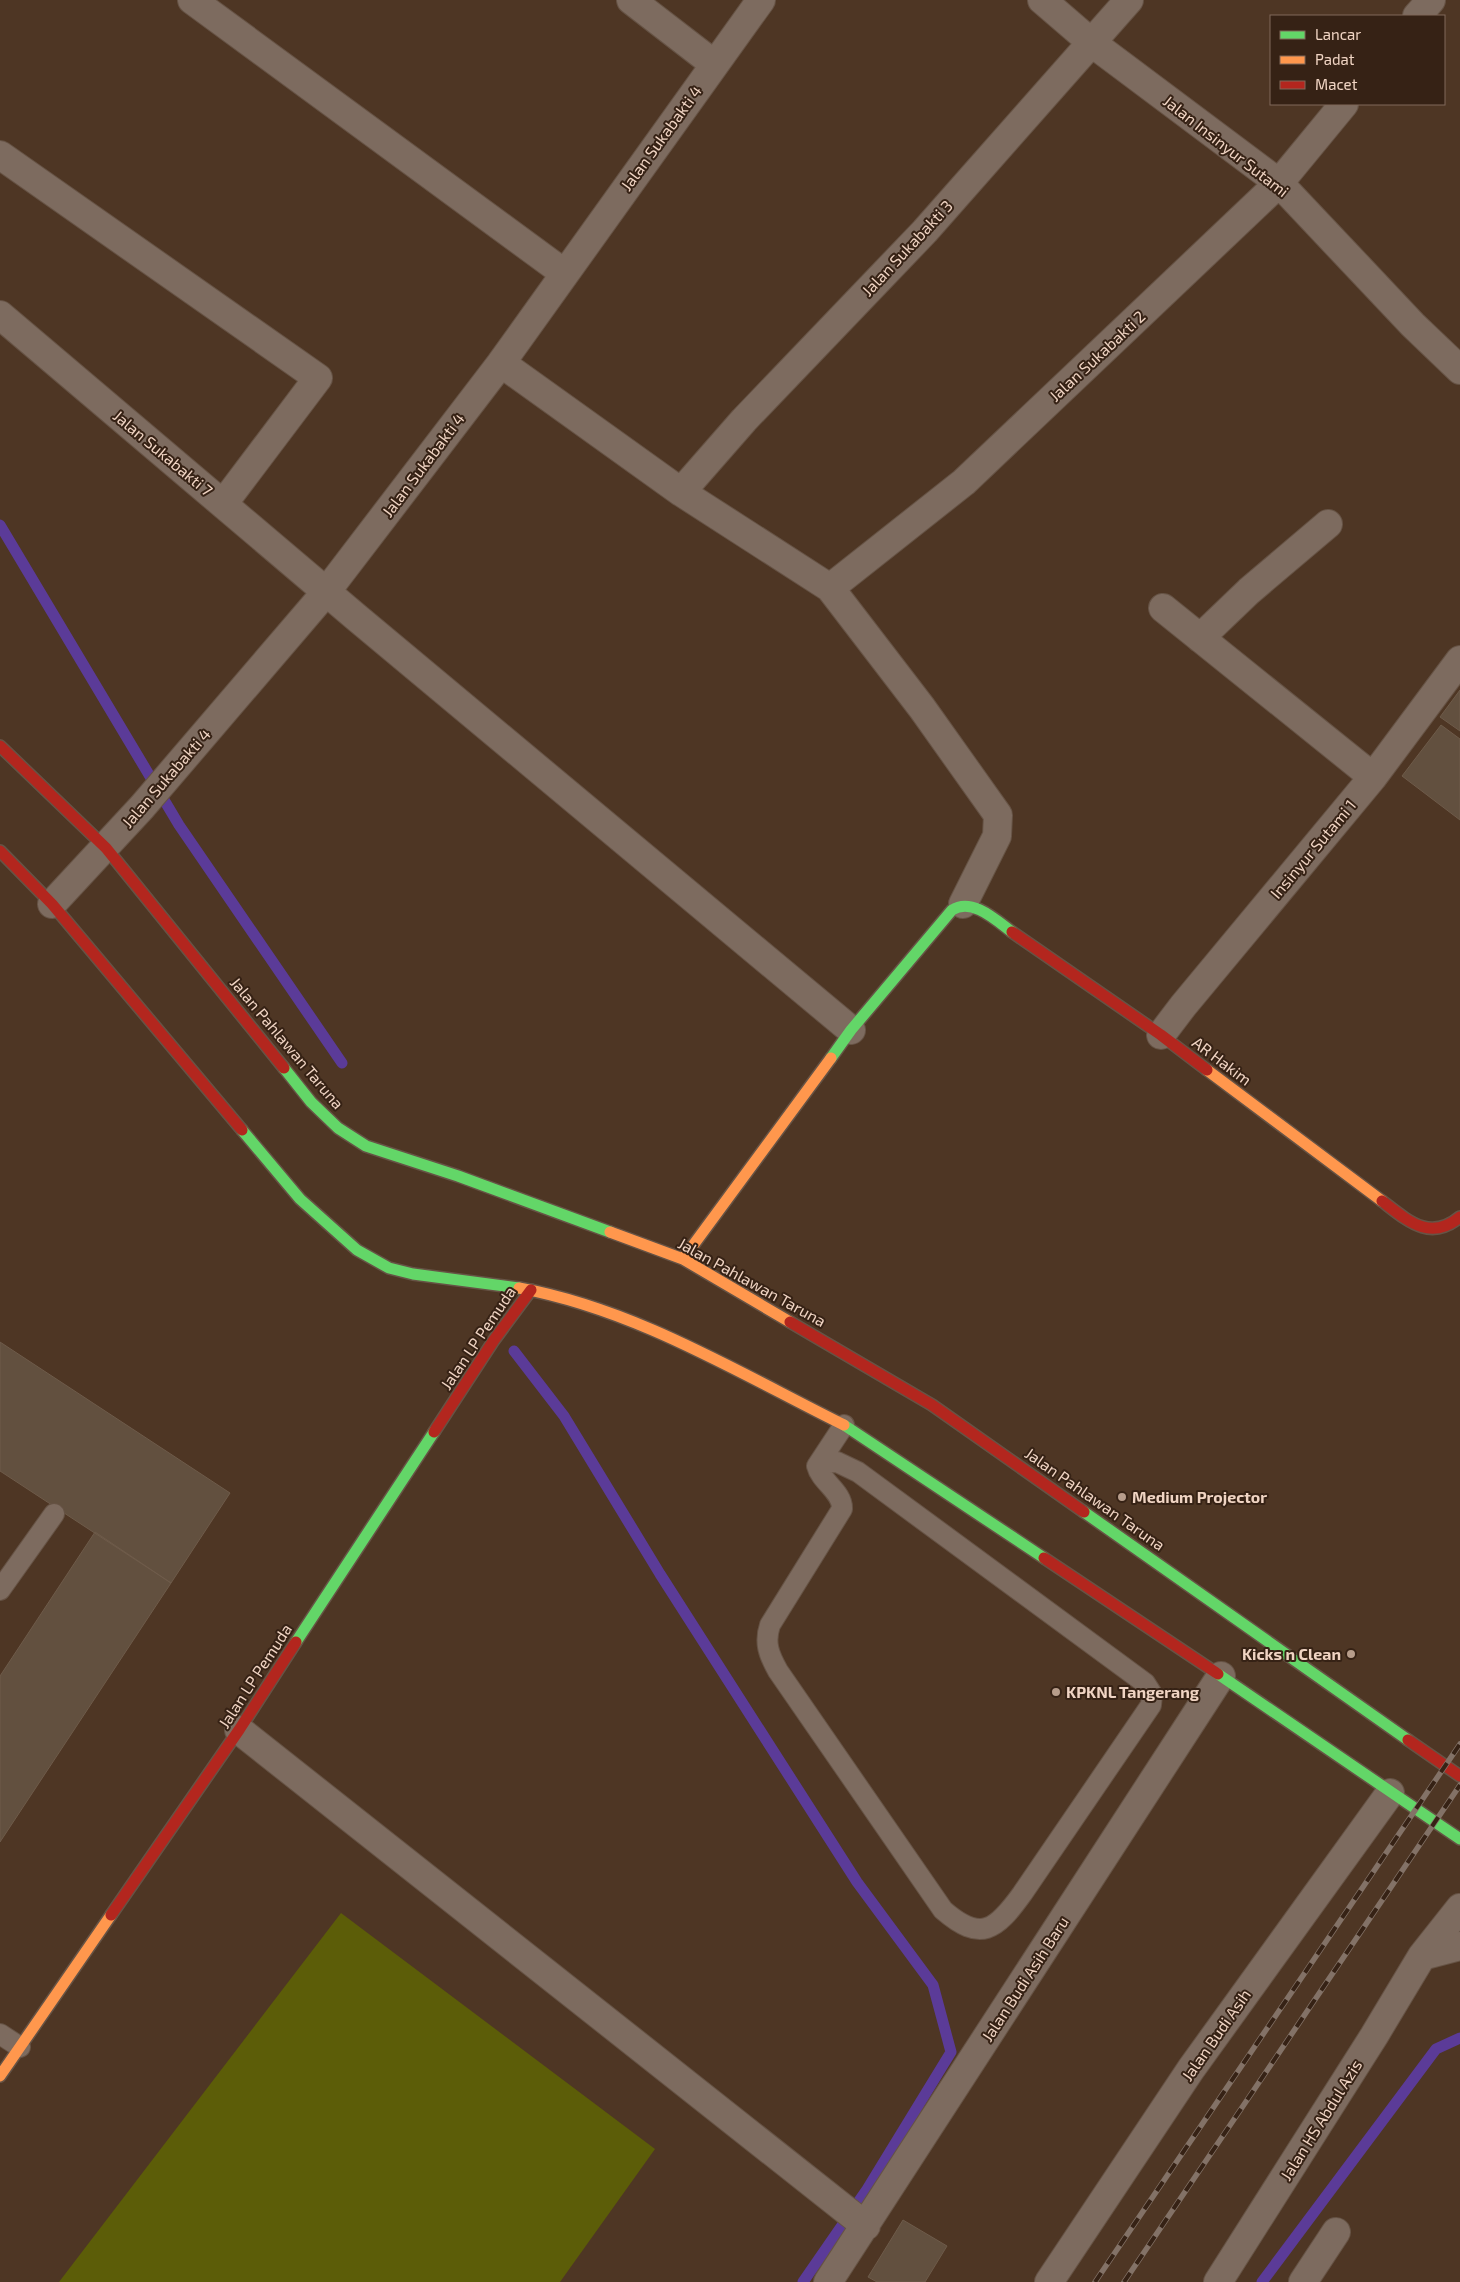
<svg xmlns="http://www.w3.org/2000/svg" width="1460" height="2282" viewBox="0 0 1460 2282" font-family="'Exo 2',sans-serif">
  <rect width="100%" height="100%" fill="#4e3624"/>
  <path fill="#5c5d08" d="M341,1913L655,2149L560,2282H59Z"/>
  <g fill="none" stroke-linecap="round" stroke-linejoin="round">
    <path stroke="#5b3b98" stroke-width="11" d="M0,525L179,825L342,1063
      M514,1351L564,1416L660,1574L857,1882L933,1985L951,2052L866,2191L803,2282
      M1262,2282L1436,2049L1460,2038"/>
  </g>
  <path fill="#62503f" stroke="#6e5b4a" d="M1460,690V731L1440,717Z
    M1441,725L1460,739V820L1402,776Z
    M0,1342L230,1493L171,1583L0,1471Z
    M95,1532L171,1583L0,1842V1676Z
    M903,2220L947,2246L925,2282H877L868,2277Z"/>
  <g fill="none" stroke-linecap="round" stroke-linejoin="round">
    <defs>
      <path id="lane" d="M820,1463L837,1462L858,1472L1145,1683L1152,1694L1151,1705L1022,1894C996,1930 981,1943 943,1910L778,1671C769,1655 764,1643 770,1625L842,1509C843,1492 821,1482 817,1466L844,1425
        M0,1590L54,1514
        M0,2034L20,2047"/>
      <path id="street" d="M192,0L564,273
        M631,0L714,64
        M1042,0L1092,43L1279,183L1413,325L1460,370
        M1417,16L1431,0
        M0,155L318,378L223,504
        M0,315L356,617L851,1030
        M501,363L681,492L830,588L922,708L998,815L997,836L963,904
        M681,492L744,420L925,231L1129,0
        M830,588L964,482L1279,183L1344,104
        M1163,608L1373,777
        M1200,638L1249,591L1328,524
        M52,904L142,807L326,592L501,363L761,0
        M1161,1035L1183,1006L1373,777L1460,660
        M239,1730L866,2226
        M1422,1956L1460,1946
        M828,2282L1221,1676
        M1049,2282L1191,2069L1390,1793
        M1218,2282L1374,2036L1422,1956L1460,1908
        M1303,2282L1336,2232"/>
      <path id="fast" d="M831,1058L851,1030L952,910C972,897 996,920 1012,932
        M284,1068L311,1102L338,1128L366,1146L458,1176L610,1232
        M242,1130L300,1199L357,1250L389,1268L413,1274L519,1288
        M844,1425L1044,1558
        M1084,1512L1408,1740
        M296,1642L434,1432
        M1218,1674L1460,1839"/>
      <path id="slow" d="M1207,1070L1382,1201
        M610,1232L683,1259L790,1322
        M683,1259L831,1058
        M519,1288C635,1309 739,1373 844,1425
        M0,2076L111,1915"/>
      <path id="jam" d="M0,746L106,848L284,1068
        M0,851L52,904L242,1130
        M1012,932L1161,1035L1207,1070
        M1382,1201C1408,1221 1430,1242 1460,1217
        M790,1322L932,1405L1084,1512
        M434,1432L494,1340L531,1290
        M1044,1558L1218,1674
        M1408,1740L1460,1776
        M111,1915L239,1730L296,1642"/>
    </defs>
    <use href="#lane" stroke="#665345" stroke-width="22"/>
    <use href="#street" stroke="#665345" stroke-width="30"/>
    <use href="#fast" stroke="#665345" stroke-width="14"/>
    <use href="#slow" stroke="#665345" stroke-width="14"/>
    <use href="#jam" stroke="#665345" stroke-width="14"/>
    <use href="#lane" stroke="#7d6b5f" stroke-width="20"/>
    <use href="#street" stroke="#7d6b5f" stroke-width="28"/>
    <use href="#fast" stroke="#63d668" stroke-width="11"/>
    <use href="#slow" stroke="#ff974d" stroke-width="11"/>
    <use href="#jam" stroke="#b3261e" stroke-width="11"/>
    <defs>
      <path id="rail" d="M1095,2282L1460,1744
        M1124,2282L1460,1785"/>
    </defs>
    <use href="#rail" stroke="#837267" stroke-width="5.5"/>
    <use href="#rail" stroke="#362215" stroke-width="4" stroke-dasharray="11" stroke-linecap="butt"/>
  </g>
  <g fill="#b79d8b" stroke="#362215" stroke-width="2">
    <circle cx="1122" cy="1497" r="5"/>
    <circle cx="1351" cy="1654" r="5"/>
    <circle cx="1056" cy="1692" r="5"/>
  </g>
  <g text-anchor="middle" stroke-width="4" stroke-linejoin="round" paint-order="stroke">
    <g font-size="16" fill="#f0d4c3" stroke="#362215">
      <text transform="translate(661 138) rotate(-54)" y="6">Jalan Sukabakti 4</text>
      <text transform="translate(1226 146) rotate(38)" y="6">Jalan Insinyur Sutami</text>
      <text transform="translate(907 248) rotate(-47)" y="6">Jalan Sukabakti 3</text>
      <text transform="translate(1097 356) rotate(-43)" y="6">Jalan Sukabakti 2</text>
      <text transform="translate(163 453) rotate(40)" y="6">Jalan Sukabakti 7</text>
      <text transform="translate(423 465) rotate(-53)" y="6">Jalan Sukabakti 4</text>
      <text transform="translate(166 778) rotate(-49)" y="6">Jalan Sukabakti 4</text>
      <text transform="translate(1313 849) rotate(-50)" y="6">Insinyur Sutami 1</text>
      <text transform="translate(287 1043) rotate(50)" y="6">Jalan Pahlawan Taruna</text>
      <text transform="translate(1222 1061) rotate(37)" y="6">AR Hakim</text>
      <text transform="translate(752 1282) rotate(29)" y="6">Jalan Pahlawan Taruna</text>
      <text transform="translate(478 1338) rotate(-56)" y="6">Jalan LP Pemuda</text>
      <text transform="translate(1095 1499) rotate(35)" y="6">Jalan Pahlawan Taruna</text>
      <text transform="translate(255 1676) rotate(-57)" y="6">Jalan LP Pemuda</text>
      <text transform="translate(1025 1979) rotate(-57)" y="6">Jalan Budi Asih Baru</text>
      <text transform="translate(1216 2035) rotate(-55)" y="6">Jalan Budi Asih</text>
      <text transform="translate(1321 2120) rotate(-58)" y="6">Jalan HS Abdul Azis</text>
    </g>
    <g font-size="16" font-weight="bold" fill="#f0d4c3" stroke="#362215" text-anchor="start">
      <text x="1132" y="1503">Medium Projector</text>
      <text x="1341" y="1660" text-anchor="end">Kicks n Clean</text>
      <text x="1066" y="1698">KPKNL Tangerang</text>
    </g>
  </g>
  <rect x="1270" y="15" width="175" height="90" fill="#362215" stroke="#80695b"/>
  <rect x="1280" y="31" width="25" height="8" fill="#63d668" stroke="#80695b"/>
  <text x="1315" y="40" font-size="15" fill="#f0d4c3">Lancar</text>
  <rect x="1280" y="56" width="25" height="8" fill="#ff974d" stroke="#80695b"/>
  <text x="1315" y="65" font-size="15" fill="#f0d4c3">Padat</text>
  <rect x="1280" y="81" width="25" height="8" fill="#b3261e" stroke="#80695b"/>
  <text x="1315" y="90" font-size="15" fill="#f0d4c3">Macet</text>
</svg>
